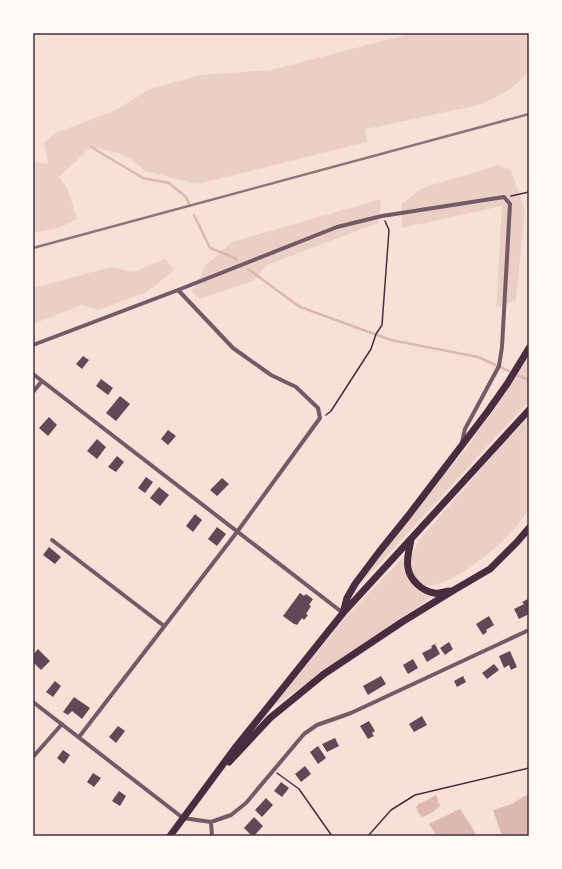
<svg xmlns="http://www.w3.org/2000/svg" width="562" height="869" viewBox="0 0 562 869" font-family="'Exo 2',sans-serif">
  <rect width="100%" height="100%" fill="#f7e1d7"/>
  <path fill="#ebcfc5" d="M413,33H529V72L509,90L483,104L381,126L365,129L367,142L197,184L145,171L132,160L118,153L91,147L59,177L67,187L77,219L59,228L33,233V162L48,164L44,143L55,133L114,111L150,89L200,75L271,70Z
    M499,165L511,170L525,211L516,300L496,308L502,206L402,228L401,205L422,188Z
    M381,199L378,223L359,230L267,265L253,281L200,299L192,292L206,265L232,242Z
    M165,259L174,270L147,292L98,310L82,305L33,324V288L111,267L133,272Z
    M529,354V401L384,559L352,592L383,550L464,451L502,398Z
    M529,417V509C522,520 514,529 506,538C492,552 447,589 426,585C421,583 415,579 413,574C409,558 412,552 420,539L500,447Z
    M407,553C406,557 404,561 404,565C405,579 423,589 433,596L271,708L344,619Z"/>
  <path fill="#dcb8b0" d="M436,795L440,806L430,814L422,817L418,812L416,807L419,804Z
    M526,795L529,796V836H502L493,810L512,804Z
    M460,809L470,824L477,836H438L434,832L429,824Z"/>
  <g fill="none" stroke-linecap="round" stroke-linejoin="round">
    <path stroke="#dcb8b0" stroke-width="2.5" d="M91,147L143,178L169,183L186,197L190,206
      M194,215L210,248L231,256L237,260
      M248,269L300,307L391,340L478,357L509,371
      M517,375L529,380"/>
  </g>
  <path fill="#644757" d="M83,356L89,360L82,369L76,364Z
    M101,379L113,388L108,395L96,386Z
    M120,396L130,404L116,421L106,413Z
    M49,417L57,425L48,436L39,428Z
    M168,430L176,436L168,445L161,439Z
    M97,439L106,447L97,459L87,451Z
    M117,456L124,462L116,472L108,467Z
    M146,477L153,482L145,493L138,488Z
    M222,478L229,484L217,496L210,490Z
    M159,487L169,495L160,506L150,498Z
    M195,514L202,520L193,532L186,526Z
    M217,527L226,534L217,546L208,539Z
    M49,547L61,557L55,564L43,555Z
    M300,593L304,596L306,594L313,599L309,605L311,606L306,614L308,615L304,620L302,618L297,625L295,624H294L283,616Z
    M528,599L529,602V614L519,619L514,609L524,604L522,602Z
    M489,616L494,625L486,630L487,632L483,635L476,624Z
    M449,642L453,649L445,655L440,648Z
    M435,644L440,654L427,662L422,653L432,648L431,646Z
    M38,649L50,661L41,670L33,662V655Z
    M510,651L517,667L511,670L509,665L504,668L499,656Z
    M413,659L418,668L408,674L403,665Z
    M494,664L499,670L487,679L482,673Z
    M381,676L386,684L368,695L363,686Z
    M463,676L466,682L457,687L454,681Z
    M55,681L61,686L53,697L46,692Z
    M74,697L90,708L82,719L72,711L68,715L63,712Z
    M422,716L427,725L414,732L409,724Z
    M369,721L375,731L372,733L374,736L368,739L360,726Z
    M118,726L125,731L116,743L109,737Z
    M335,738L339,746L327,752L322,744Z
    M318,746L326,758L318,764L310,752Z
    M63,750L70,755L64,764L57,758Z
    M305,766L311,774L301,782L295,774Z
    M93,773L101,778L94,787L87,782Z
    M281,782L289,788L282,797L274,791Z
    M119,791L126,796L120,806L112,801Z
    M266,798L273,805L262,817L255,810Z
    M254,817L263,826L254,836H252L244,828Z"/>
  <g fill="none" stroke-linecap="round" stroke-linejoin="round">
    <path stroke="#4a2c40" stroke-width="1.5" d="M511,196L529,192
      M326,415L331,411L371,349L376,334L382,325L389,230L385,221
      M277,773L299,789L332,836
      M368,836L391,810L415,795L529,768"/>
    <path stroke="#755966" stroke-width="4" d="M33,345L178,290L337,227L382,216L504,197L510,204L502,347L499,366L465,429L462,442
      M33,374L343,613
      M33,392L42,381
      M52,540L164,626
      M33,702L183,818L211,822L231,815L246,803L304,734L317,725L351,713L529,630
      M79,737L237,532L320,418L318,408L296,387L271,375L233,348L178,290
      M33,757L62,724
      M211,822L212,836"/>
    <path stroke="#4a2c40" stroke-width="7" d="M411,539C410,548 406,558 408,568C410,580 422,591 434,593C439,594 445,591 450,591
      M343,613L347,598L355,584L379,552L408,516L488,411L507,384L529,348
      M229,762L270,718L324,674L402,622L454,590L490,569L517,542L529,528
      M170,836L235,748L343,613L529,410"/>
    <path stroke="#8f747c" stroke-width="2.5" d="M33,248L529,114"/>
  </g>
  <rect width="562" height="869" fill="none" stroke="#fffaf5" stroke-width="68"/>
  <rect x="34" y="34" width="494" height="801" fill="none" stroke="#4a2c40" stroke-width="1.5"/>
</svg>
